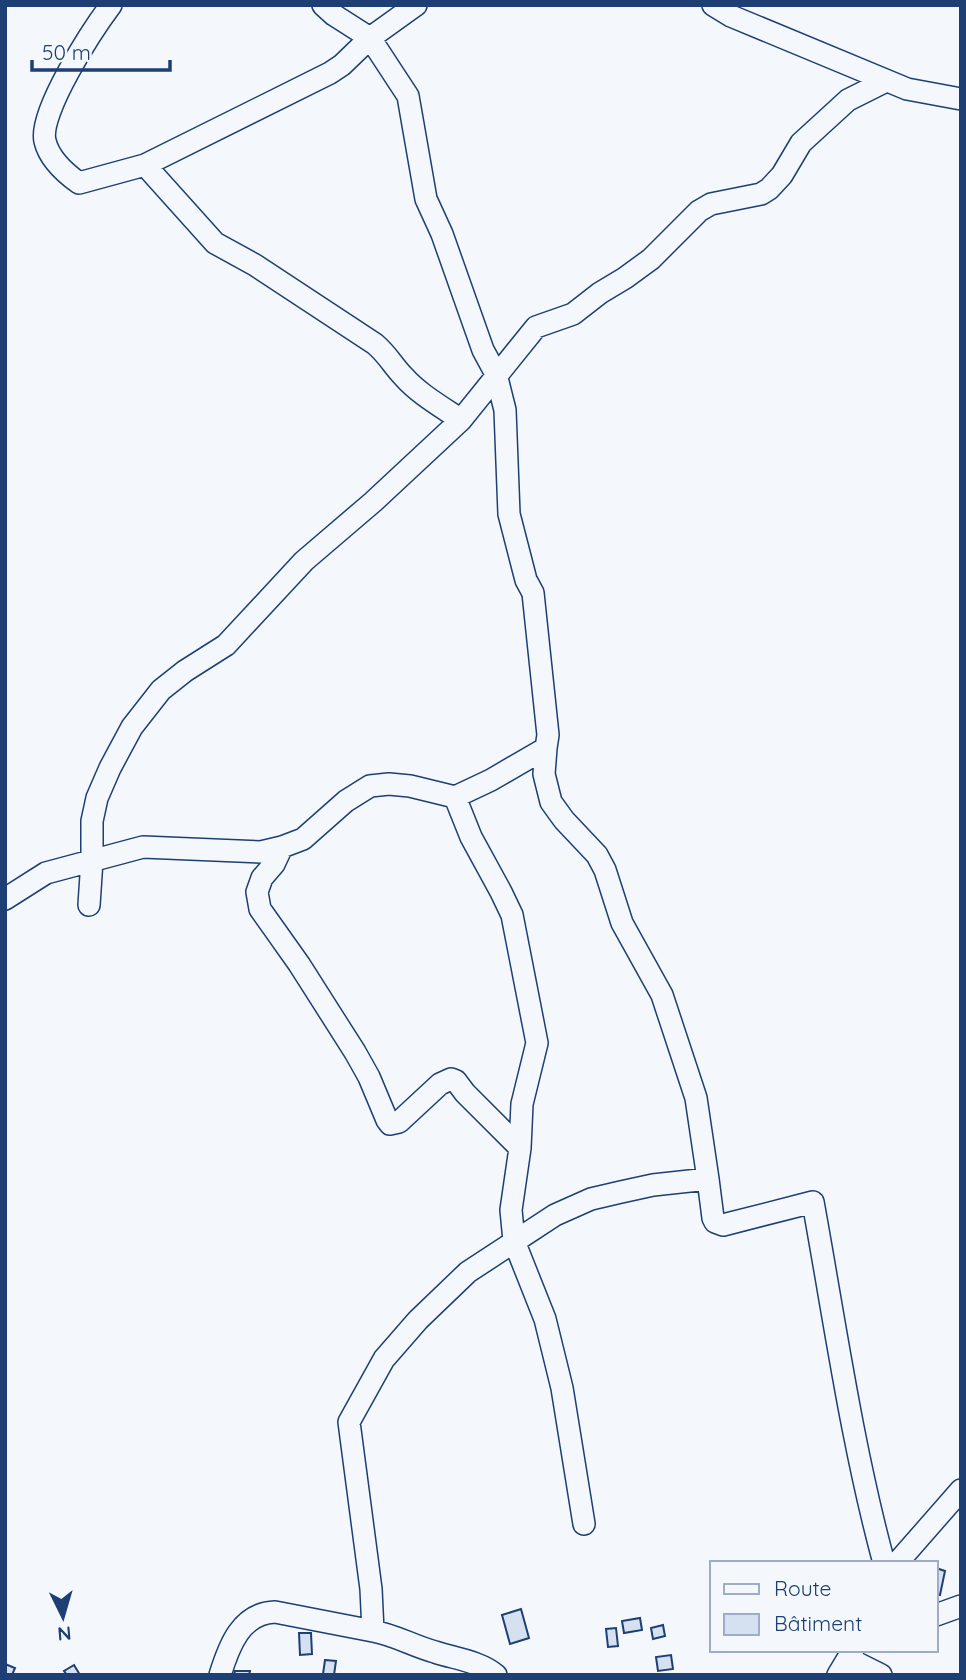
<svg xmlns="http://www.w3.org/2000/svg" width="966" height="1680" viewBox="0 0 966 1680" font-family="Quicksand,sans-serif">
  <rect width="100%" height="100%" fill="#f4f7fb"/>
  <path fill="#d5e0f0" stroke="#1d3f73" stroke-width="2" d="M936,1568L945,1571L940,1595L936,1594Z
    M521,1609L529,1638L510,1644L502,1615Z
    M640,1618L642,1630L624,1633L622,1621Z
    M663,1625L665,1636L653,1639L651,1628Z
    M616,1628L618,1646L608,1647L606,1629Z
    M299,1633H311L312,1654L300,1655Z
    M671,1655L673,1669L658,1671L656,1657Z
    M325,1660L336,1661L334,1675L323,1674Z
    M5,1664L15,1668L12,1675H5Z
    M74,1665L80,1675H67L64,1671Z
    M235,1671H250L249,1675H234Z"/>
  <g fill="none" stroke-linecap="round" stroke-linejoin="round">
    <defs>
      <path id="minor" d="M111,5C93,29 38,113 45,141C49,158 65,173 79,183L145,165L330,73L342,65L370,38L416,5
        M323,5L334,15L370,38L408,96L426,199L442,234L483,350L496,374L505,410L509,514L526,580L533,593L548,735L546,748L491,780L455,797L471,837L501,892L512,915L537,1043L522,1104L520,1148L511,1210L514,1241L545,1319L562,1388L584,1524
        M713,5L731,16L907,89L961,99
        M145,165L215,243L255,265L375,344C389,356 392,365 404,377C419,394 442,407 461,420
        M546,748L544,774L551,802L564,820L597,855L605,870L622,923L662,995L696,1098L708,1179
        M282,847L274,864L262,878L257,892L260,909L299,964L355,1052L369,1077L387,1120L390,1124L399,1122L440,1084L451,1079L456,1081L465,1093L520,1148
        M5,899L46,873L143,847L261,852L282,847L303,839L346,801L370,786L389,784L410,786L455,797
        M89,905L92,860V821L97,798L110,768L132,727L161,690L185,671L226,645L304,561L373,502L461,420L536,327L573,314L600,293L625,278L651,259L699,211L711,204L761,194L769,189L782,175L801,143L848,100L886,81
        M897,1563L961,1490
        M936,1615L961,1606
        M849,1659L881,1675
        M220,1675C229,1646 241,1613 275,1612L373,1631
        M496,1675C479,1661 456,1659 435,1652C413,1646 395,1635 373,1631L371,1589L349,1422L384,1359L418,1320L468,1272L555,1215L591,1199L621,1192L653,1185L708,1179L713,1218L715,1222L723,1225L813,1202C835,1323 852,1445 884,1563
        M838,1675L853,1650"/>
    </defs>
    <use href="#minor" stroke="#1d3f73" stroke-width="24"/>
    <use href="#minor" stroke="#f4f7fb" stroke-width="21"/>
  </g>
  <rect width="966" height="1680" fill="none" stroke="#1d3f73" stroke-width="14"/>
  <rect x="710" y="1561" width="228" height="91" fill="#f4f7fb" stroke="#9eadc5" stroke-width="2"/>
  <rect x="724" y="1584" width="35" height="10" fill="#f4f7fb" stroke="#9eadc5" stroke-width="2"/>
  <text x="774" y="1596" font-size="21" fill="#1d3f73">Route</text>
  <rect x="724" y="1614" width="35" height="21" fill="#d5e0f0" stroke="#9eadc5" stroke-width="2"/>
  <text x="774" y="1631" font-size="21" fill="#1d3f73">Bâtiment</text>
  <g transform="translate(63 1617) rotate(175)" stroke="#f4f7fb" stroke-width="5" paint-order="stroke">
  <path d="M0-5L12 26L0 18L-12 26Z" fill="#1d3f73"/>
  <text y="-10" font-size="19" font-weight="bold" text-anchor="middle" fill="#1d3f73">N</text>
  </g>
  <path d="M32 60v10h138v-10" fill="none" stroke="#1d3f73" stroke-width="3.5"/>
  <text x="42" y="60" font-size="21" fill="#1d3f73" stroke="#f4f7fb" stroke-width="5" paint-order="stroke">50 m</text>
</svg>
